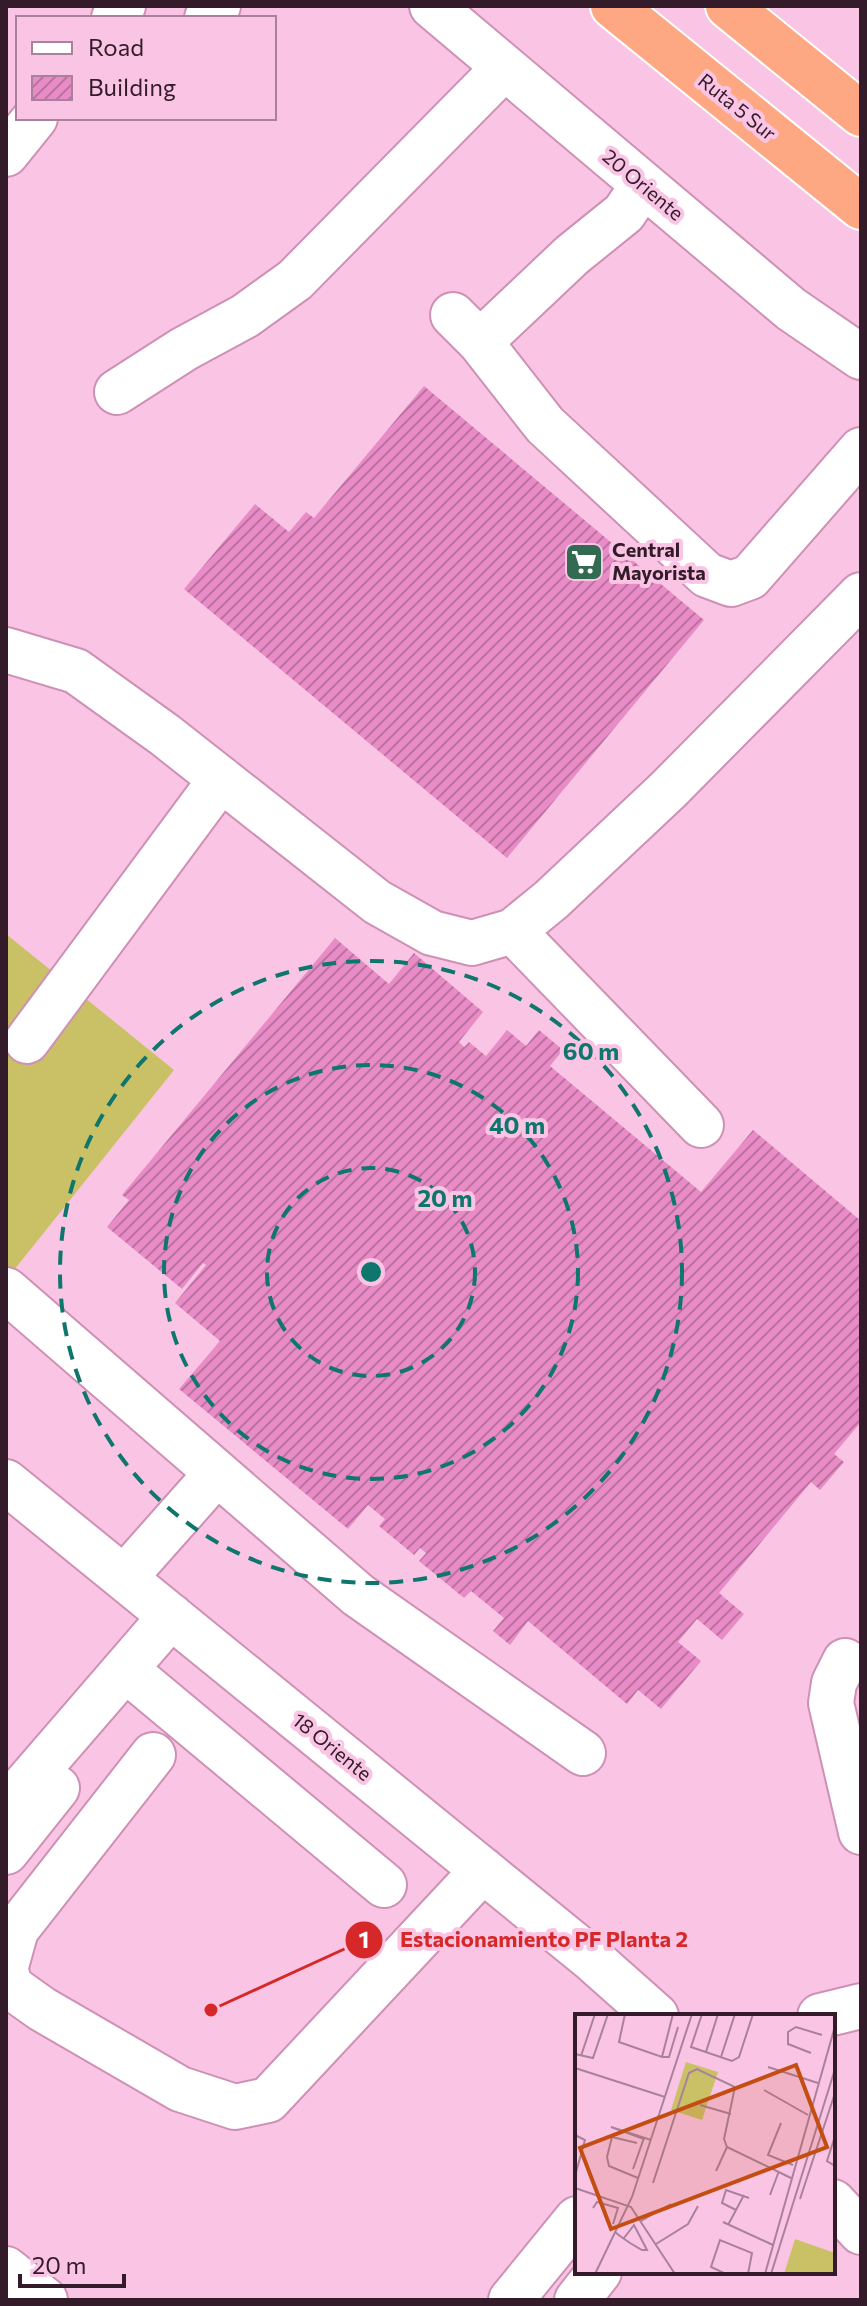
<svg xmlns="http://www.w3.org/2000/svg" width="867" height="2306" viewBox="0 0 867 2306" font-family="Commissioner,sans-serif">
  <defs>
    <pattern id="building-hatch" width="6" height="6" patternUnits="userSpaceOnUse" patternTransform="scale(2)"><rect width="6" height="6" fill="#e98bc6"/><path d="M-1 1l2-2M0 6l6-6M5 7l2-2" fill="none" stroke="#bd71a1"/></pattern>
  </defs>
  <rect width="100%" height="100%" fill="#fac5e4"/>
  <path fill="#cac066" d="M6,934L174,1070L6,1280Z"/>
  <path fill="url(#building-hatch)" d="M424,386L704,620L507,858L184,589L255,504L289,532L306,512L314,518Z
    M335,938L389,984L414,953L483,1012L459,1042L464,1047L469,1042L486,1056L507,1030L526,1046L539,1030L563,1050L550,1066L701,1192L753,1130L861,1221V1422L834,1454L844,1462L820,1490L811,1482L719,1593L744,1614L722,1640L697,1619L678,1642L701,1661L661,1709L638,1690L627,1704L528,1621L510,1645L493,1631L504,1618L471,1591L464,1598L419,1561L426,1553L420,1548L414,1555L379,1526L385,1519L368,1505L348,1529L179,1389L220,1341L175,1303L206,1265L203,1263L182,1289L107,1227L129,1200L122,1195Z"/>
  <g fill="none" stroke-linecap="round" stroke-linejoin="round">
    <defs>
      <path id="minor" d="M432,6L791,309L861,357
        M114,18L123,6
        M207,18L218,6
        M6,154L35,118
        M453,315L480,342L572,255L624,213L643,185
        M480,342L545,425L707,575L731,584L750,577L861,450
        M117,392L184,349L245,316L295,280L504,68
        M6,650L76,671L165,735L377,902L432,933L472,943L513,931L551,900L668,790L861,595
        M513,931L701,1125
        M27,1041L221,779
        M6,1290L358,1595L583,1753
        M6,1482L593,1960L656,2016
        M124,1578L217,1473
        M845,1661L834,1683L831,1703L861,1832
        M125,1669L384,1885
        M6,1807L171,1616
        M6,1852L57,1788
        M6,1966L16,1930L153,1755
        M6,1972L11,1987L42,2009L180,2089L235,2107L268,2100L483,1870
        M820,2016L861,2006
        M833,2202L861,2232
        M6,2269L45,2300
        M511,2300L577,2219
        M577,2300L599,2272"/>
      <path id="highway" d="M613,6L861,207
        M728,6L861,114"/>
    </defs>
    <use href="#minor" stroke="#ce90b5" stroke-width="48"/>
    <use href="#highway" stroke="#fff" stroke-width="48"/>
    <use href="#minor" stroke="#fff" stroke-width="44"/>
    <use href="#highway" stroke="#fea783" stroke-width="44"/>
  </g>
  <g fill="none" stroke="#0f766e" stroke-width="4" stroke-dasharray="14 10">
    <circle cx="371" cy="1272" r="104"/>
    <circle cx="371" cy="1272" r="207"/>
    <circle cx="371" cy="1272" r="311"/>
  </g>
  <defs>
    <symbol id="supermarket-square" viewBox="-11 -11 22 22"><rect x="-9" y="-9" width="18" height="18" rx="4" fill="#336b52" stroke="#fac5e4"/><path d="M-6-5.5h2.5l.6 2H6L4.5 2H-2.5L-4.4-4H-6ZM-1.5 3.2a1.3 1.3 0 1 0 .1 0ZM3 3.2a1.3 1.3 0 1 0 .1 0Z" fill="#fff"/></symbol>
  </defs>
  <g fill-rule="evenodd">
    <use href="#supermarket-square" x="562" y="540" width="44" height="44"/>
  </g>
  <g text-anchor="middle" stroke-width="8" stroke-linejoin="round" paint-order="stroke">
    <g font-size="20" fill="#331b2a" stroke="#fac5e4">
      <text transform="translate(737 107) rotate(39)" y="7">Ruta 5 Sur</text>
      <text transform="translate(643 185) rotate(40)" y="7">20 Oriente</text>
      <text transform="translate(332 1747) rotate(39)" y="7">18 Oriente</text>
    </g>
    <g font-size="20" font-weight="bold" fill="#331b2a" stroke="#fac5e4" text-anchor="start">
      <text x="612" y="557">Central<tspan x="612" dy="23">Mayorista</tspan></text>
    </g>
  </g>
  <g transform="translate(575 2014)">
    <rect width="260" height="260" fill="#fac5e4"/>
    <path d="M220,225L260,239V260H209Z" fill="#cac066"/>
    <path d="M111,48L143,58L127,106L96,96Z" fill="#cac066"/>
    <path fill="none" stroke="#aa819a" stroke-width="2" d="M50,0L44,28L87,43L98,0M127,0L116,33L157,47L164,43L178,0M131,38L143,0M236,39L213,30V18L221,13L247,21M0,40L18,44L33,0M6,42L20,0M87,43H94L103,13M146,43L160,0M193,53L243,69M0,54L90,83M189,76L233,101M125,91L156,100M206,109L193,141L218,151M0,121L10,126L0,162M260,122L252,147L260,152M69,125L36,113L76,126M62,129L37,123L32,143L34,152L63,164M58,155L69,124M141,157L152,133M78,169L114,59L122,55L160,73L149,125L152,133L216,164M0,174L56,193L100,260M195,181L204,157M225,185L260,79M18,194L22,188L43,194L38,210M161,196L147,189L151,176L174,184M66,207L96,190M148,208L198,231M153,211L169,181M40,218L45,222L55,229L67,236H72L59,211L49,224M81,230L113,210L123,192M20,260L57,183L117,0M151,260L136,253L145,226L177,239L173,260M190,260L260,12M196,260L260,55"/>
    <path fill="#c44d12" fill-opacity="0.15" stroke="#c44d12" stroke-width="4" d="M221,51L252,133L36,215L5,134Z"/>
    <rect width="260" height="260" fill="none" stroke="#331b2a" stroke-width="4"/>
  </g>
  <circle cx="371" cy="1272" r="12" fill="#0f766e" stroke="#fac5e4" stroke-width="4"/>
  <g font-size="24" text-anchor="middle" font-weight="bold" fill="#0f766e" stroke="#fac5e4" stroke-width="8" stroke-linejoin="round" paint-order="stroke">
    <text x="591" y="1060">60 m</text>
    <text x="517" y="1134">40 m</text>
    <text x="445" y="1207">20 m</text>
  </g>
  <path fill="none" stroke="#d62828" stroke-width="3" d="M211 2010L364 1940"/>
  <g fill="#d62828" stroke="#fac5e4" stroke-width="3">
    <circle cx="211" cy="2010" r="8"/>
    <circle cx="364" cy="1940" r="20"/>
  </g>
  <g font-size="24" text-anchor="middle" font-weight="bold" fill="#fff">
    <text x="364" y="1948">1</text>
  </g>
  <g font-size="22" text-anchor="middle" font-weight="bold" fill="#d62828" stroke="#fac5e4" stroke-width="8" stroke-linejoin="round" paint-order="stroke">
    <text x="544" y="1947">Estacionamiento PF Planta 2</text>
  </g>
  <rect width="867" height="2306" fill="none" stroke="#331b2a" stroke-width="16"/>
  <rect x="16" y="16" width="260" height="104" fill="#fac5e4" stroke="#aa819a" stroke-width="2"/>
  <rect x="32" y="42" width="40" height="12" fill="#ffffff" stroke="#aa819a" stroke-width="2"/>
  <text x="88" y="56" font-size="24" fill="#331b2a">Road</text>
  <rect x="32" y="76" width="40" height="24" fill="url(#building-hatch)" stroke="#aa819a" stroke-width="2"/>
  <text x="88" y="96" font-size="24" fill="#331b2a">Building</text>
  <path d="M20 2274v12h104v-12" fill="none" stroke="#331b2a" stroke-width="4"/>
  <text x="32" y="2274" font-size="24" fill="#331b2a" stroke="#fac5e4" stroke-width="6" paint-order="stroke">20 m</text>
</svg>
